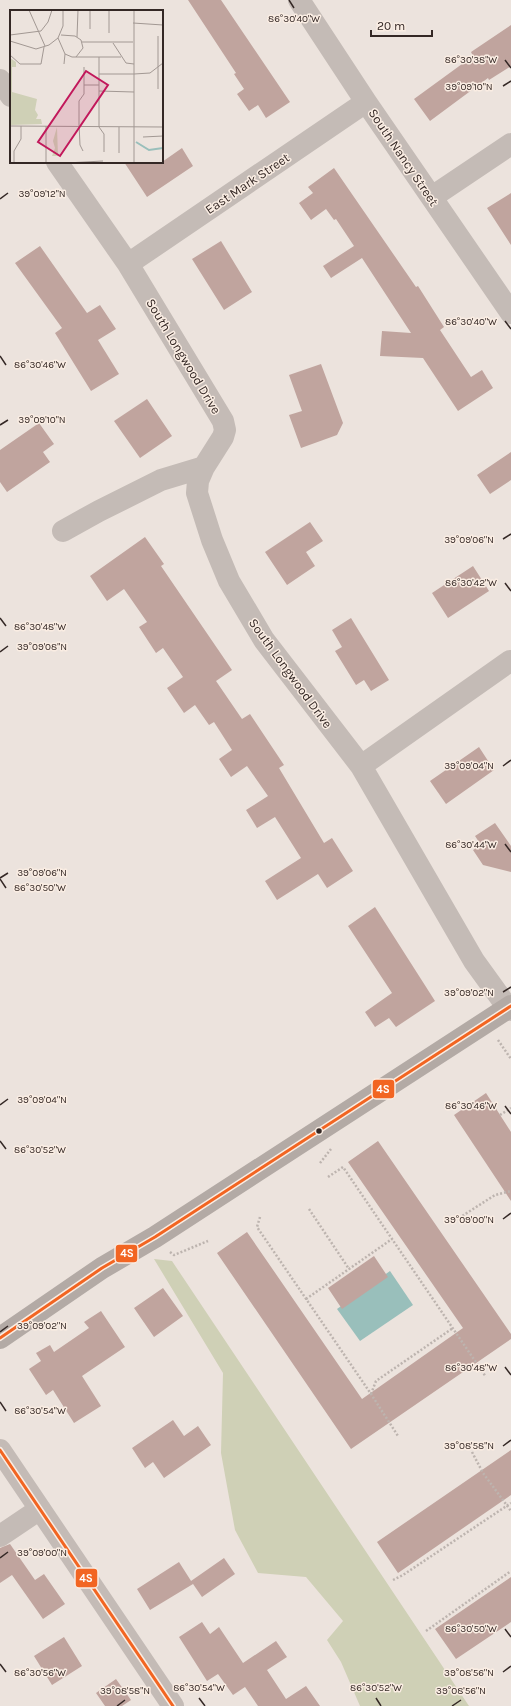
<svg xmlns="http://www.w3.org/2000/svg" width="511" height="1706" viewBox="0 0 511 1706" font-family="Karla,sans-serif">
  <rect width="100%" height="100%" fill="#ece3dd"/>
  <path fill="#cfd0b6" d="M154,1259L172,1261L469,1706H360L341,1662L327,1640L343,1621L306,1577L258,1573L235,1530L221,1453L223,1373Z"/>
  <path fill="#99bfbb" d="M390,1271L413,1305L360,1341L337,1309Z"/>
  <path fill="#c0a49e" d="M188,0H221L290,102L266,118L258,105L249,111L237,94L244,89L234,74L236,73Z
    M511,25V66L489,80L488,78L430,121L414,99L473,56L471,52Z
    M182,148L193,166L147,197L124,162H162Z
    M334,168L416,287L418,286L444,327L440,330L471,377L482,370L493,388L458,411L423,358L380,356L382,331L411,333L362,258L331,278L323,266L354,246L336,219L334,220L326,209L311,220L299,203L313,193L308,187Z
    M511,193V245L487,208Z
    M221,241L252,292L224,310L192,259Z
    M40,246L87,313L100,305L116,329L98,340L119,374L91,391L55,333L62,328L15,263Z
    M321,364L343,423L337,435L301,448L289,415L302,411L289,375Z
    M147,399L172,436L140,458L114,421Z
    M39,423L54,444L43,452L50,462L7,492L0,482V450Z
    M511,452V480L490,494L477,475Z
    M310,522L323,541L306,552L315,566L287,585L265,552Z
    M145,537L164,564L161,566L232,670L216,681L242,719L250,714L284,765L279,768L324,843L332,838L353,871L327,888L318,874L277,900L265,881L301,858L275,817L257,828L246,810L268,796L247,766L231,777L219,759L232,750L214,722L209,725L195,705L184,713L167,688L183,677L163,648L156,653L139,627L147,622L124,589L107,601L90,576Z
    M473,566L489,591L448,618L432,593Z
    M351,618L389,680L371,691L364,680L356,685L335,651L342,647L332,630Z
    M479,747L494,770L446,804L430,781Z
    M495,823L511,846V872L483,865L473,850L481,845L475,836Z
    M375,907L435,1001L396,1027L389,1018L375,1027L365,1012L392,993L348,926Z
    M486,1093L511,1132V1201L454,1115Z
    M378,1141L511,1334V1339L351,1449L217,1253L247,1232L362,1399L463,1328L348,1162Z
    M374,1256L388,1277L342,1309L328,1288Z
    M163,1288L183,1316L154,1337L134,1308Z
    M101,1311L125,1347L82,1376L101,1406L74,1423L53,1390L46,1395L29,1369L41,1361L36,1353L50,1345L54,1352L89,1328L84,1322Z
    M173,1420L184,1436L198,1426L211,1445L164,1478L153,1462L145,1468L132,1448Z
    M511,1450V1495L398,1573L377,1542Z
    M10,1544L35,1580L44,1574L65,1604L43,1619L12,1575L0,1583V1548Z
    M224,1558L235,1574L202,1597L191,1581Z
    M179,1562L193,1584L150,1610L137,1589Z
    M511,1577V1622L456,1659L435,1629Z
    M202,1622L210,1634L219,1627L243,1663L276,1641L287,1657L267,1670L286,1699L306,1686L320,1706H258L245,1687L233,1695L218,1674L207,1681L179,1637Z
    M64,1637L82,1666L52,1685L34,1656Z
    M116,1679L131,1700L122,1706H105L96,1693Z"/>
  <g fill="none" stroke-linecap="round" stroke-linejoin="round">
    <path stroke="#bdb4af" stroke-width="2.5" stroke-dasharray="2 2" stroke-linecap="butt" d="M498,1040L511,1059
      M500,1115L511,1108
      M320,1163L331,1149
      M328,1177L343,1167L486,1377
      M309,1209L349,1269
      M260,1217L257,1227L371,1394L398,1436
      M459,1218L495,1195L511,1191
      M170,1252L174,1255L208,1241
      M306,1299L392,1239
      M371,1394L376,1381L453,1328
      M472,1452L483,1473L511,1511
      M393,1580L403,1575L511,1503
      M426,1631L511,1571"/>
    <path stroke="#c4bbb6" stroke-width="22" d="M299,0L366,102L511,313
      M0,80L11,96
      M57,162L128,264L223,421L225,430L223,437L204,467L198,481L197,493L212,540L229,581L264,640L361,766L474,961L508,1008L511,1010
      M432,197L511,144
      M128,264L366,102
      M63,531L99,511L161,480L204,467
      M361,766L510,661
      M0,1450L173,1706
      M0,1536L40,1509"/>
    <path stroke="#b3aaa5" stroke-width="22" d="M0,1338L102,1268L155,1237L511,1006"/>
    <defs>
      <path id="bus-1" d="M0,1338L102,1268L155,1237L511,1006
        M0,1450L173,1706"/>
    </defs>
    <use href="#bus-1" stroke="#faede3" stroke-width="6"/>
    <use href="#bus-1" stroke="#f26522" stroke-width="3"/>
  </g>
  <path fill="none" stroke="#342825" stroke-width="1.5" d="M289,0L294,8M505,60L511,68M503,86L511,81M0,199L8,193M505,321L511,329M0,356L6,365M0,425L8,420M503,539L511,534M505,583L511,591M0,618L6,626M0,652L8,646M503,766L511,760M505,844L511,852M0,878L8,873M0,879L6,888M503,992L511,987M0,1105L8,1099M505,1106L511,1114M0,1141L6,1149M503,1219L511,1213M0,1332L8,1326M505,1367L511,1375M0,1402L6,1411M503,1446L511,1440M0,1558L8,1552M505,1629L511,1637M0,1664L6,1672M503,1672L511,1666M199,1698L205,1706M376,1698L381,1706M117,1706L125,1700M452,1706L461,1700"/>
  <circle fill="#342825" stroke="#faede3" stroke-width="1.5" cx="319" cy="1131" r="3.5"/>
  <g text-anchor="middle" stroke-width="3" stroke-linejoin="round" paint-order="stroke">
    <g font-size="13" fill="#342825" stroke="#faede3">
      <text transform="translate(404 157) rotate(56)" y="5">South Nancy Street</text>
      <text transform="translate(247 183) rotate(-34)" y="5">East Mark Street</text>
      <text transform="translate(184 356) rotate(59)" y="5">South Longwood Drive</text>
      <text transform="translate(291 673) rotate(54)" y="5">South Longwood Drive</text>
    </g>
  </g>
  <g transform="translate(10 10)">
    <rect width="153" height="153" fill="#ece3dd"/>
    <path d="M0,48L6,52V57H2V82L27,89L25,100L28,105L26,109H31L32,114L0,115ZM47,117L48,146H42L45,138L43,131Z" fill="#cfd0b6"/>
    <path fill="none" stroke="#99bfbb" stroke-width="2" d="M126,132L139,140L153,138"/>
    <path fill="none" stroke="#a29893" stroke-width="1" d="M19,0L35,36M53,0V16L48,28L55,44L54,54M80,0V19M124,0V153M123,13L153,15M99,23V0M0,25L31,21L38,12L42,0M51,25L65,26L71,30L73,38L66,47M148,26V79M67,27L68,0M0,31L26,39L39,35L48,28M72,32H123M103,33L116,53L124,54M55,44L62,47H111M0,45L10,54H31L34,37M89,47V117L94,124V142M89,64H124M124,64L140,63L153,53M74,75H89M89,81L124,82M0,116L153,117M36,116V153M109,117V143M133,127L153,126M73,141L70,135L69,114V91L74,84V57M4,153V141L11,129V116M56,153L93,151"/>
    <path fill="#c2185b" fill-opacity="0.15" stroke="#c2185b" stroke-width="2" d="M76,61L98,75L50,146L28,132Z"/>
    <rect width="153" height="153" fill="none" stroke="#342825" stroke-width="2"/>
  </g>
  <g font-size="10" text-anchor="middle" fill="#342825" stroke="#faede3" stroke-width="3" stroke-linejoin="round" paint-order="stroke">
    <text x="294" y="22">86°30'40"W</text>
    <text x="471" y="63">86°30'38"W</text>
    <text x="469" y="90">39°09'10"N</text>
    <text x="42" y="197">39°09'12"N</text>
    <text x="471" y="325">86°30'40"W</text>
    <text x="40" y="368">86°30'46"W</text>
    <text x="42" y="423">39°09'10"N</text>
    <text x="469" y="543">39°09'06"N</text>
    <text x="471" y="586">86°30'42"W</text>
    <text x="40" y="630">86°30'48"W</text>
    <text x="42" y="650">39°09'08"N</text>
    <text x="469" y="769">39°09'04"N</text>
    <text x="471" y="848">86°30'44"W</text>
    <text x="42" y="876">39°09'06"N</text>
    <text x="40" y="891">86°30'50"W</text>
    <text x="469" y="996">39°09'02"N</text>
    <text x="42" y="1103">39°09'04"N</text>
    <text x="471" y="1109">86°30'46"W</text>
    <text x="40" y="1153">86°30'52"W</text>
    <text x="469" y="1223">39°09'00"N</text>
    <text x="42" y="1329">39°09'02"N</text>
    <text x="471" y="1371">86°30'48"W</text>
    <text x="40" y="1414">86°30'54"W</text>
    <text x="469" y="1449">39°08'58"N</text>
    <text x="42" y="1556">39°09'00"N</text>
    <text x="471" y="1632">86°30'50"W</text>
    <text x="469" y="1676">39°08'56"N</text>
    <text x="40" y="1676">86°30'56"W</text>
    <text x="199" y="1691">86°30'54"W</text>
    <text x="376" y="1691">86°30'52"W</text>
    <text x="125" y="1694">39°08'58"N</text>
    <text x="461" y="1694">39°08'56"N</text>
  </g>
  <g stroke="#faede3" stroke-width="1.5">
    <rect x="372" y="1079" width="23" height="20" rx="4" fill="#f26522"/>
    <rect x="115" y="1244" width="23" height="19" rx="4" fill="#f26522"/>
    <rect x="75" y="1568" width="23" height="20" rx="4" fill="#f26522"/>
  </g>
  <g font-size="11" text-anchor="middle" font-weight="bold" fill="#fff">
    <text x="383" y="1093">4S</text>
    <text x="127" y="1257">4S</text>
    <text x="86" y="1582">4S</text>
  </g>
  <path d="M371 30v6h61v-6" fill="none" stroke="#342825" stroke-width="2"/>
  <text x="377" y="30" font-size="12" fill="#342825" stroke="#faede3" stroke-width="3" paint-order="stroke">20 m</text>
</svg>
